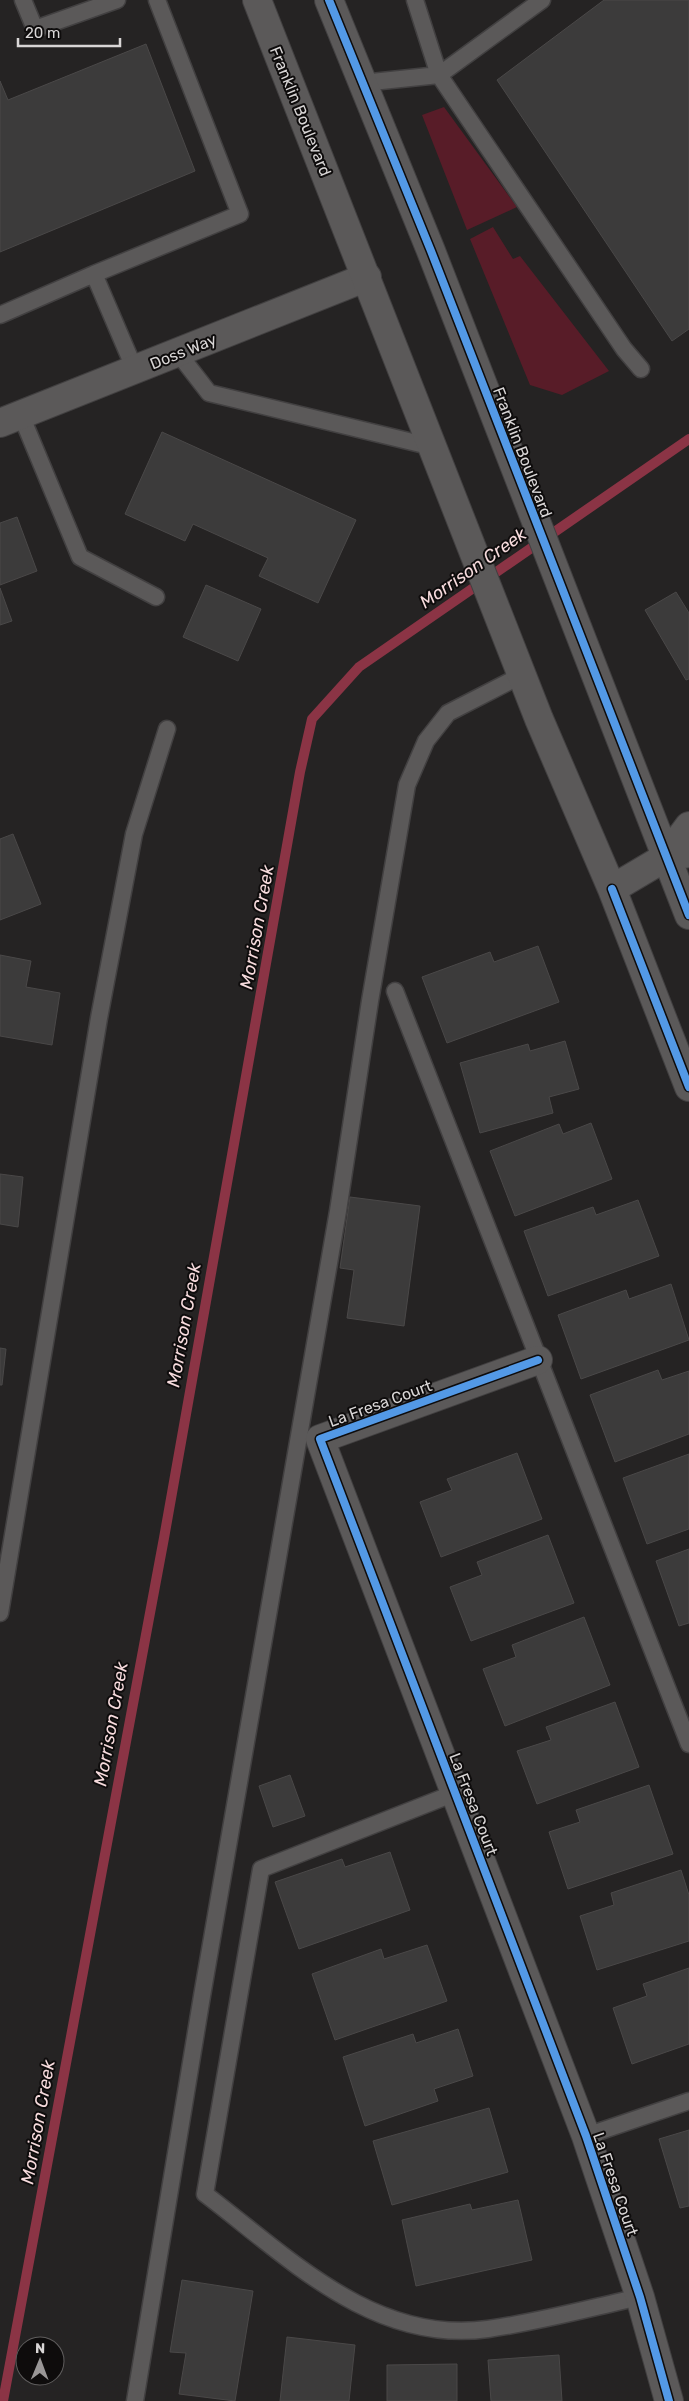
<svg xmlns="http://www.w3.org/2000/svg" width="689" height="2401" viewBox="0 0 689 2401" font-family="Rubik,sans-serif">
  <rect width="100%" height="100%" fill="#252323"/>
  <path fill="#581c28" d="M444,107L517,207L467,230L422,115Z
    M493,227L513,259L520,256L609,371L562,395L530,385L470,239Z"/>
  <g fill="none" stroke-linecap="round" stroke-linejoin="round">
    <path stroke="#8b3445" stroke-width="10" d="M3,2401L164,1538L300,772L312,719L359,667L689,439"/>
  </g>
  <path fill="#3c3b3b" stroke="#4a4848" d="M604,0H689V329L672,341L497,80Z
    M146,44L195,171L0,252V81L8,100Z
    M162,432L356,520L318,603L259,576L268,558L193,524L185,541L125,514Z
    M17,517L37,571L0,585V523Z
    M206,585L261,609L238,661L183,637Z
    M0,588L12,621L0,625Z
    M676,592L689,613V679L686,680L645,610Z
    M13,834L41,904L0,920V839Z
    M538,946L559,1002L447,1043L422,977L490,952L494,962Z
    M0,955L31,961L26,987L60,993L52,1045L0,1036Z
    M565,1041L579,1089L549,1097L553,1113L480,1133L460,1063L528,1044L530,1051Z
    M591,1123L612,1179L515,1216L490,1151L559,1124L563,1134Z
    M0,1174L23,1177L18,1227L0,1224Z
    M350,1197L420,1206L404,1326L347,1318L354,1270L340,1268Z
    M638,1200L659,1256L548,1296L524,1231L593,1207L596,1215Z
    M671,1284L689,1340L581,1379L558,1315L626,1290L629,1299Z
    M0,1348L6,1349L2,1385H0Z
    M658,1370L662,1380L689,1371V1434L615,1462L590,1395Z
    M517,1453L542,1519L441,1557L420,1502L452,1490L447,1479Z
    M689,1454V1529L647,1544L623,1478Z
    M548,1535L574,1603L471,1641L450,1587L482,1575L477,1562Z
    M689,1549V1623L679,1626L656,1561Z
    M584,1617L610,1685L505,1726L483,1669L516,1657L512,1645Z
    M615,1702L639,1767L537,1804L517,1751L551,1740L546,1727Z
    M290,1775L305,1816L273,1827L259,1786Z
    M649,1785L673,1854L568,1889L549,1832L580,1822L576,1810Z
    M390,1852L410,1910L299,1949L275,1882L342,1859L345,1867Z
    M681,1870L689,1895V1941L597,1970L580,1916L614,1905L611,1893Z
    M427,1945L447,2001L335,2040L312,1974L381,1949L384,1959Z
    M689,1968V2044L632,2064L613,2008L647,1996L643,1984Z
    M458,2029L473,2076L434,2089L438,2101L365,2126L343,2057L413,2034L416,2043Z
    M489,2108L508,2172L392,2205L373,2141Z
    M689,2130V2206L680,2208L659,2139Z
    M518,2200L532,2260L416,2286L402,2220L470,2204L472,2210Z
    M182,2280L253,2291L235,2401L179,2394L186,2353L170,2352Z
    M287,2337L355,2345L349,2401H280Z
    M559,2355L562,2401H491L488,2360Z
    M457,2364V2401H387V2365Z"/>
  <g fill="none" stroke-linecap="round" stroke-linejoin="round">
    <defs>
      <path id="lane" d="M23,0L35,29L117,0
        M415,0L439,75L624,349L641,369
        M362,83L439,75L542,0
        M94,274L240,214L157,0
        M0,315L94,274L135,370
        M178,353L209,393L433,447
        M21,415L80,557L156,597
        M395,991L689,1744
        M0,1613L99,1018L134,834L167,729
        M455,1793L261,1869L205,2194C288,2257 374,2345 488,2329C539,2322 590,2308 640,2297
        M586,2136L689,2101
        M135,2401L202,1996L338,1211L370,1001L407,785L426,741L448,713L522,675"/>
      <path id="street" d="M0,423L367,277
        M538,1360L320,1439L586,2136L640,2297L669,2401"/>
      <path id="secondary" d="M257,0L539,719L612,889L689,1087
        M329,0L431,251L689,915
        M666,857L689,826
        M612,889L666,857L689,853"/>
    </defs>
    <use href="#lane" stroke="#424041" stroke-width="19"/>
    <use href="#street" stroke="#424041" stroke-width="30"/>
    <use href="#secondary" stroke="#424041" stroke-width="30"/>
    <use href="#lane" stroke="#5b5959" stroke-width="16"/>
    <use href="#street" stroke="#5b5959" stroke-width="28"/>
    <use href="#secondary" stroke="#5b5959" stroke-width="28"/>
    <defs>
      <path id="cycleway" d="M329,0L431,251L689,915
        M612,889L689,1087
        M538,1360L320,1439L586,2136L640,2297L669,2401"/>
    </defs>
    <use href="#cycleway" stroke="#0e0c0c" stroke-width="11"/>
    <use href="#cycleway" stroke="#5399e6" stroke-width="8"/>
  </g>
  <g text-anchor="middle" stroke-width="4" stroke-linejoin="round" paint-order="stroke">
    <g font-size="16" fill="#d9d6d6" stroke="#0e0c0c">
      <text transform="translate(301 111) rotate(68)" y="6">Franklin Boulevard</text>
      <text transform="translate(183 351) rotate(-22)" y="6">Doss Way</text>
      <text transform="translate(523 452) rotate(69)" y="6">Franklin Boulevard</text>
      <text transform="translate(380 1403) rotate(-20)" y="6">La Fresa Court</text>
      <text transform="translate(474 1804) rotate(69)" y="6">La Fresa Court</text>
      <text transform="translate(616 2184) rotate(71)" y="6">La Fresa Court</text>
    </g>
    <g font-size="18" font-style="italic" fill="#f7dbdd" stroke="#0e0c0c">
      <text transform="translate(473 568) rotate(-35)" y="6">Morrison Creek</text>
      <text transform="translate(257 927) rotate(-80)" y="6">Morrison Creek</text>
      <text transform="translate(184 1325) rotate(-80)" y="6">Morrison Creek</text>
      <text transform="translate(111 1724) rotate(-80)" y="6">Morrison Creek</text>
      <text transform="translate(38 2122) rotate(-80)" y="6">Morrison Creek</text>
    </g>
  </g>
  <g transform="translate(40 2361) rotate(1)"><circle r="24" fill="#0e0c0c" stroke="#5f5d5d"/>
  <path d="M0-4L9 19L0 12L-9 19Z" fill="#9a9797"/>
  <text y="-8" font-size="14" font-weight="bold" text-anchor="middle" fill="#d9d6d6">N</text>
  </g>
  <path d="M18 38v8h102v-8" fill="none" stroke="#d9d6d6" stroke-width="2.5"/>
  <text x="25" y="38" font-size="15" fill="#d9d6d6" stroke="#0e0c0c" stroke-width="4" paint-order="stroke">20 m</text>
</svg>
